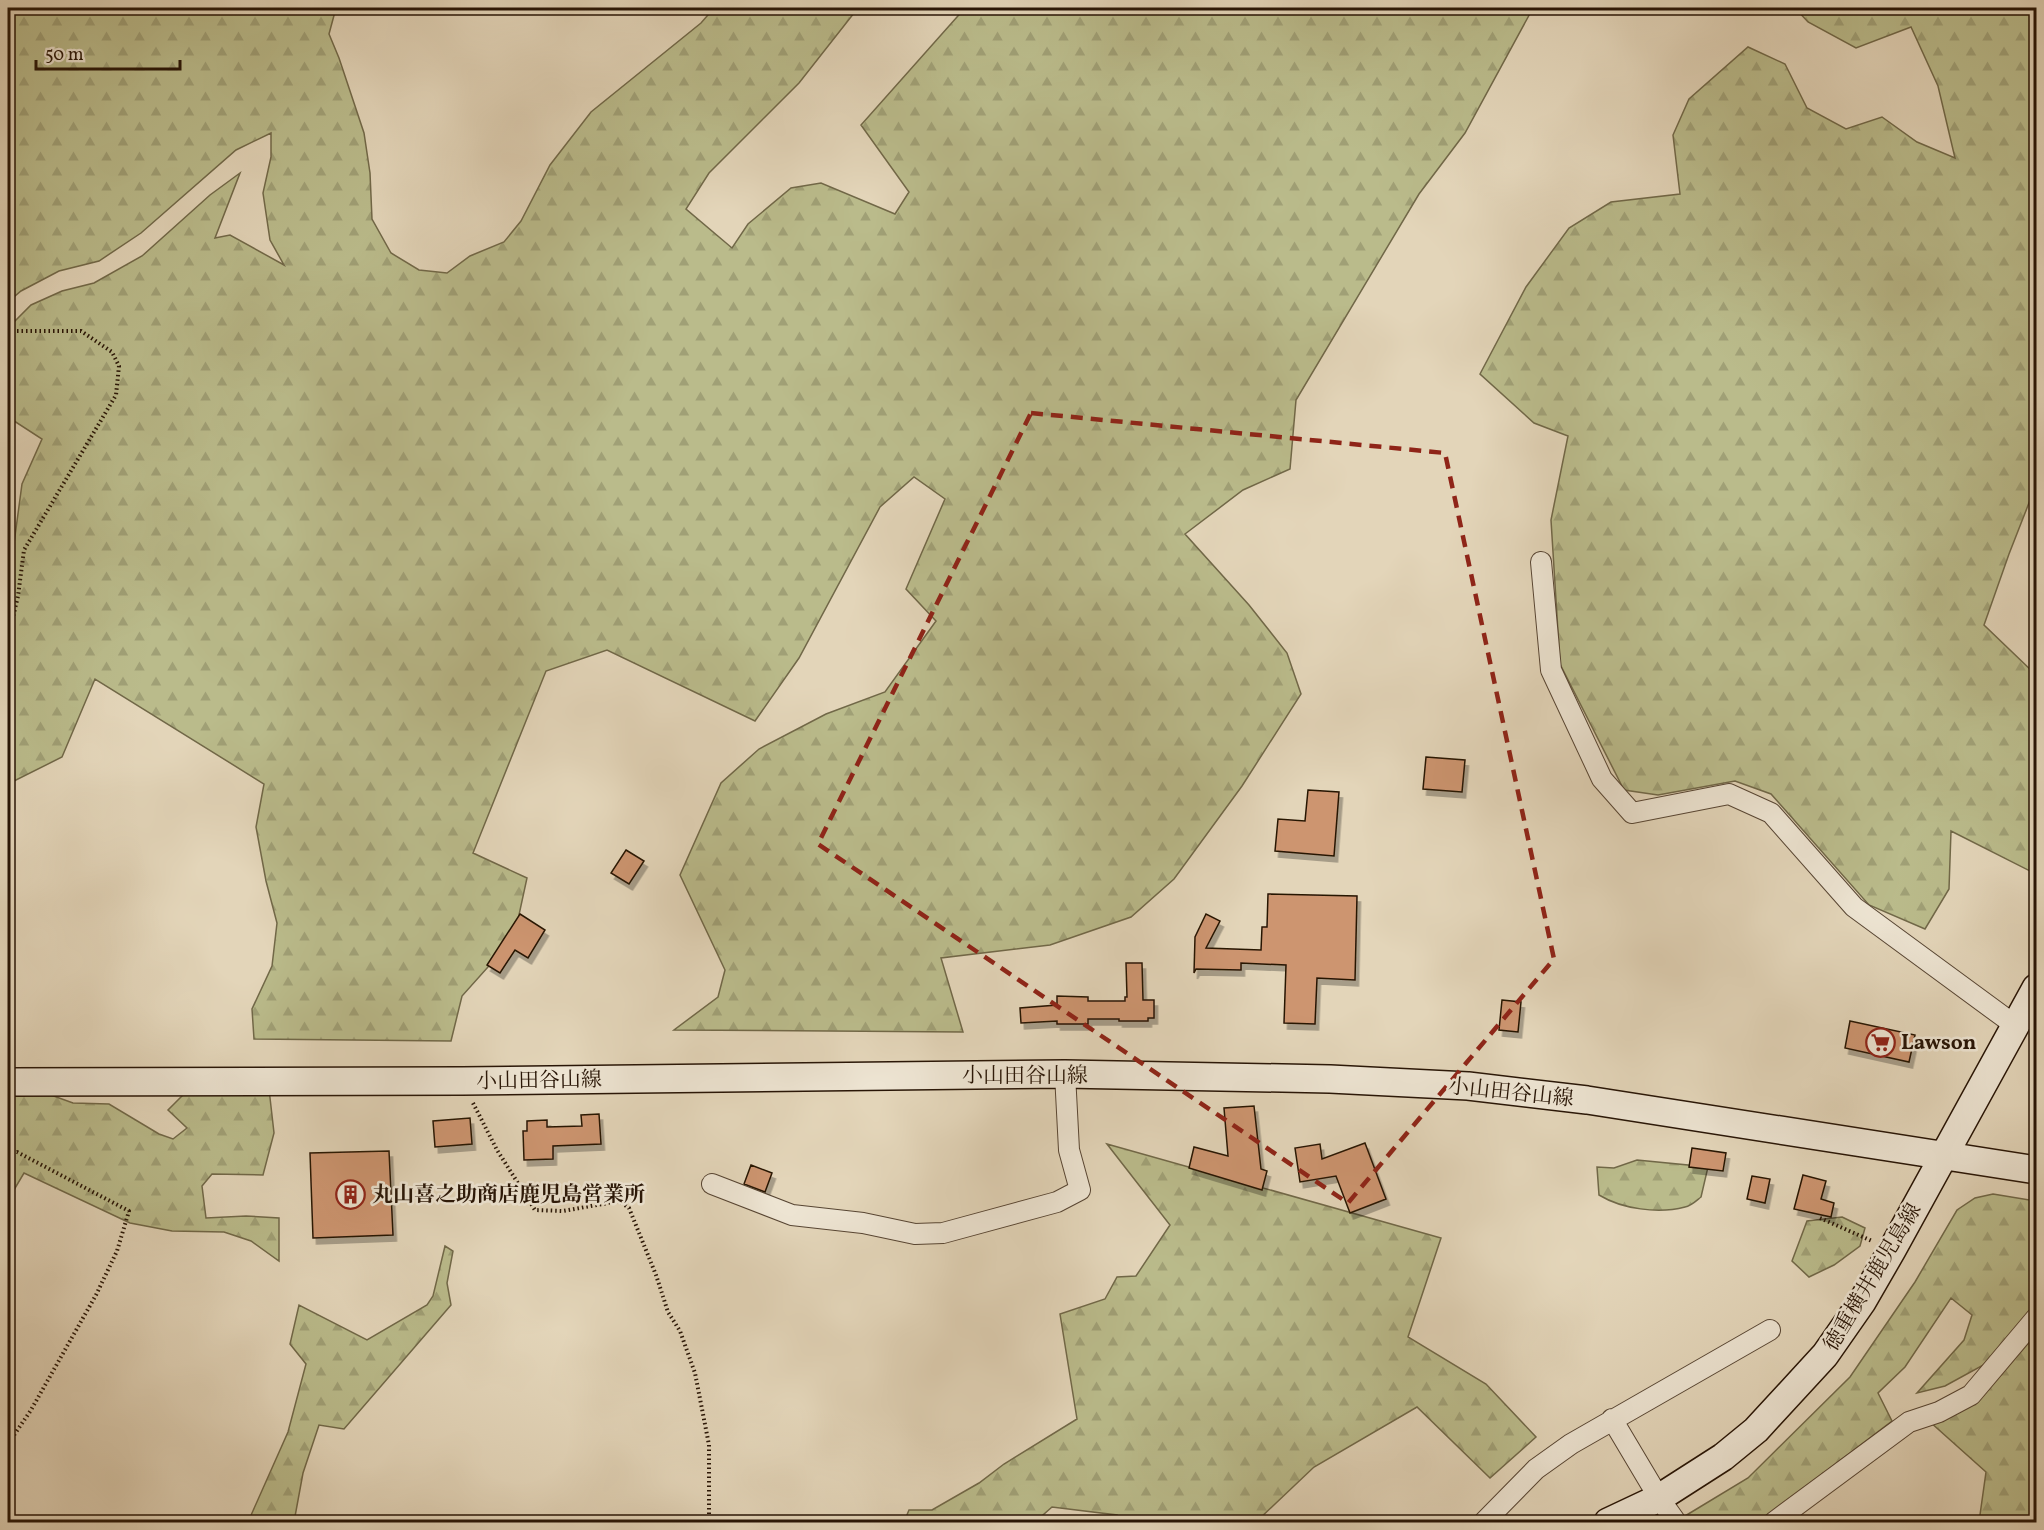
<svg xmlns="http://www.w3.org/2000/svg" width="2044" height="1530" viewBox="0 0 2044 1530" font-family="Vollkorn,'Noto Serif JP',serif">
  <defs>
    <pattern id="forest-firs" width="22" height="20" patternUnits="userSpaceOnUse" patternTransform="scale(1.5)"><rect width="22" height="20" fill="#babb8b"/><path d="M5 1l3.5 6h-7zM16 11l3.5 6h-7z" fill="#a0a076"/></pattern>
    <filter id="shadow"><feDropShadow dx="3.5" dy="6" stdDeviation="0" flood-color="#0004"/></filter>
  </defs>
  <rect width="100%" height="100%" fill="#e3d5b9"/>
  <filter id="stains"><feTurbulence type="fractalNoise" baseFrequency=".00333" numOctaves="4"/><feColorMatrix values="0 0 0 0 .2 0 0 0 0 .09 0 0 0 0 .02 0 0 0 .5 -.17"/></filter>
  <radialGradient id="worn" r=".72"><stop offset=".6" stop-color="#630" stop-opacity="0"/><stop offset="1" stop-color="#630" stop-opacity=".3"/></radialGradient>
  <path fill="url(#forest-firs)" stroke="#716848" stroke-width="1.5" d="M8,8H336L329,34L339,58L364,133L370,173L372,219L391,253L419,270L447,273L470,256L504,242L521,221L550,165L591,112L701,23L714,8H858L799,83L709,173L686,209L732,248L748,224L791,188L821,183L895,214L909,192L861,125L965,8H1533L1465,133L1419,194L1296,400L1290,469L1243,490L1185,534L1249,605L1287,653L1301,694L1242,786L1174,879L1131,917L1050,945L941,958L963,1032L674,1030L718,997L725,970L680,875L721,783L759,749L826,714L885,692L936,621L906,589L945,499L914,477L880,507L799,658L755,721L607,650L546,671L473,853L527,878L514,938L462,996L451,1041L254,1039L252,1009L272,966L277,923L266,881L256,827L264,784L95,679L62,757L8,784V588L22,484L42,439L8,417V328L31,305L62,291L94,283L142,256L210,195L240,173L215,238L230,235L284,265L270,240L263,193L271,157V133L236,150L141,233L99,261L59,271L21,291L8,302Z
    M1795,8H2036V485L2009,554L1984,625L2036,675V874L1951,831L1949,889L1925,929L1869,905L1771,794L1735,781L1658,795L1624,790L1560,664L1551,520L1568,436L1534,423L1480,374L1526,287L1569,228L1611,202L1680,194L1673,135L1689,99L1748,47L1785,64L1807,108L1846,129L1882,117L1917,142L1955,158L1938,86L1911,27L1856,48L1808,22Z
    M269,1089L274,1133L263,1175L212,1174L202,1186L206,1218L246,1216L279,1218V1261L251,1241L224,1232L172,1231L130,1223L24,1173L8,1200V1092L37,1090L73,1103L109,1104L159,1134L173,1139L187,1128L168,1110L188,1090Z
    M1107,1144L1441,1238L1408,1337L1486,1384L1536,1437L1490,1478L1417,1407L1314,1467L1256,1522H1116L1117,1515L1052,1507L1035,1522H904L909,1510H932L979,1483L1004,1464L1077,1419L1060,1314L1105,1299L1117,1277L1136,1276L1170,1225Z
    M1637,1160L1708,1167L1701,1197C1696,1201 1691,1206 1685,1207C1658,1214 1622,1209 1599,1195L1597,1167L1614,1168Z
    M1993,1194L2036,1201V1522H1979L1986,1472L1920,1413L1991,1378L1985,1364L1945,1386L1917,1393L1964,1340L1972,1315L1951,1298L1905,1367L1878,1393L1892,1421L1759,1522H1691L1685,1516L1748,1478L1850,1377L1915,1282L1957,1210L1975,1198Z
    M1842,1217L1865,1228L1860,1246L1834,1265L1809,1277L1792,1261L1807,1221Z
    M445,1246L453,1251L447,1283L451,1305L344,1429L319,1425L303,1473L294,1522H248L288,1432L306,1364L290,1344L299,1305L367,1340L427,1305L433,1296Z"/>
  <path fill="#cd9570" stroke="#281506" stroke-width="1.5" filter="url(#shadow)" d="M1426,757L1465,760L1462,792L1423,789Z
    M1308,790L1339,792L1334,856L1275,851L1278,819L1305,821Z
    M626,850L644,861L629,884L611,873Z
    M1268,894L1357,896L1355,980L1317,978L1315,1024L1284,1023L1286,965L1241,963V970L1196,969L1194,973L1195,937L1206,914L1220,921L1206,948L1261,950L1262,927H1267Z
    M520,914L545,930L528,958L515,950L500,973L487,965Z
    M1126,963H1142L1143,1000H1154V1018H1148V1021H1119V1019H1088V1024H1057V1021L1021,1023L1020,1008L1057,1005V996L1088,997V1001H1125V997H1127Z
    M1502,1000L1521,1002L1518,1032L1499,1030Z
    M1850,1021L1915,1035L1909,1062L1845,1048Z
    M1254,1106L1261,1169L1267,1171L1262,1190L1189,1168L1194,1147L1228,1156L1224,1108Z
    M599,1114L601,1144L553,1146V1159L524,1160L523,1131H527V1121L547,1120V1127L582,1126L581,1115Z
    M470,1118L472,1144L435,1147L433,1121Z
    M1365,1143L1386,1199L1350,1213L1336,1176L1300,1182L1295,1148L1320,1144L1322,1159Z
    M1692,1148L1726,1153L1723,1171L1689,1167Z
    M389,1151L393,1235L313,1238L310,1153Z
    M751,1165L772,1173L765,1192L744,1184Z
    M1803,1175L1826,1181L1821,1199L1834,1203L1831,1217L1794,1209Z
    M1752,1176L1770,1179L1765,1203L1747,1199Z"/>
  <g fill="none" stroke-linecap="round" stroke-linejoin="round">
    <defs>
      <path id="street" d="M1541,562L1551,670L1602,779L1632,813L1729,794L1771,813L1854,907L2016,1026
        M712,1184L792,1215L863,1223L915,1234L943,1233L1057,1202L1080,1190L1069,1150L1065,1074
        M1612,1419L1659,1498L1676,1522
        M1484,1522L1536,1469L1571,1444L1770,1330
        M1774,1522L1909,1422L1939,1412L1971,1395L2036,1318"/>
      <path id="secondary" d="M8,1082L462,1081L1065,1074L1330,1079L1468,1086L1587,1100L2036,1170
        M1608,1522L1659,1498L1723,1457L1756,1430L1825,1355L1862,1302L1892,1250L2036,988"/>
    </defs>
    <use href="#street" stroke="#574533" stroke-width="22"/>
    <use href="#secondary" stroke="#281506" stroke-width="30"/>
    <path stroke="#281506" stroke-width="4" stroke-dasharray="1.5 3" stroke-linecap="butt" d="M8,331H81L112,352L119,366L116,395L24,550L18,596L8,638
      M473,1103L497,1150L535,1210L563,1211L619,1201L629,1208L656,1275L668,1312L680,1331L695,1373L709,1445V1522
      M8,1154L17,1152L129,1211L117,1251L96,1295L31,1410L8,1444
      M1820,1218L1872,1241"/>
    <use href="#street" stroke="#ede4d2" stroke-width="20"/>
    <use href="#secondary" stroke="#ede4d2" stroke-width="27"/>
  </g>
  <path fill="none" stroke="#8f2418" stroke-width="4.5" stroke-dasharray="12 8" stroke-linejoin="round" d="M1031,413L1445,453L1554,959L1348,1203L818,844Z"/>
  <defs>
    <symbol id="supermarket-ring" viewBox="-11 -11 22 22"><circle r="9.5" fill="#ede4d2" stroke="#8f2418" stroke-width="1.5"/><path d="M-6-5.5h2.5l.6 2H6L4.5 2H-2.5L-4.4-4H-6ZM-1.5 3.2a1.3 1.3 0 1 0 .1 0ZM3 3.2a1.3 1.3 0 1 0 .1 0Z" fill="#8f2418"/></symbol>
    <symbol id="building-ring" viewBox="-11 -11 22 22"><circle r="9.5" fill="#ede4d2" stroke="#8f2418" stroke-width="1.5"/><path d="M-4-6H4V6H1V3H-1V6H-4ZM-2.5-4.3h1.7v1.8h-1.7ZM.8-4.3h1.7v1.8H.8ZM-2.5-1h1.7V.8h-1.7ZM.8-1h1.7V.8H.8Z" fill="#8f2418"/></symbol>
  </defs>
  <g fill-rule="evenodd">
    <use href="#supermarket-ring" x="1864" y="1026" width="33" height="33"/>
    <use href="#building-ring" x="334" y="1178" width="33" height="33"/>
  </g>
  <g text-anchor="middle" stroke-width="5" stroke-linejoin="round" paint-order="stroke">
    <g font-size="21" font-weight="bold" fill="#281506" stroke="#ede4d2" text-anchor="start">
      <text x="1901" y="1049">Lawson</text>
      <text x="372" y="1201">丸山喜之助商店鹿児島営業所</text>
    </g>
    <g font-size="21" fill="#281506" stroke="#ede4d2">
      <text x="1025" y="1082">小山田谷山線</text>
      <text transform="translate(539 1080) rotate(-1)" y="7">小山田谷山線</text>
      <text transform="translate(1511 1092) rotate(6)" y="7">小山田谷山線</text>
      <text transform="translate(1872 1277) rotate(-59)" y="7">徳重横井鹿児島線</text>
    </g>
  </g>
  <rect width="2044" height="1530" fill="none" stroke="#e3d5b9" stroke-width="30"/>
  <rect x="9" y="9" width="2026" height="1512" fill="none" stroke="#281506" stroke-width="3"/>
  <rect x="15" y="15" width="2014" height="1500" fill="none" stroke="#281506" stroke-width="1.5"/>
  <path d="M36 60v9h144v-9" fill="none" stroke="#281506" stroke-width="3"/>
  <text x="45" y="60" font-size="18" fill="#281506" stroke="#ede4d2" stroke-width="4.5" paint-order="stroke">50 m</text>
  <rect width="100%" height="100%" filter="url(#stains)"/>
  <rect width="100%" height="100%" fill="url(#worn)"/>
</svg>
